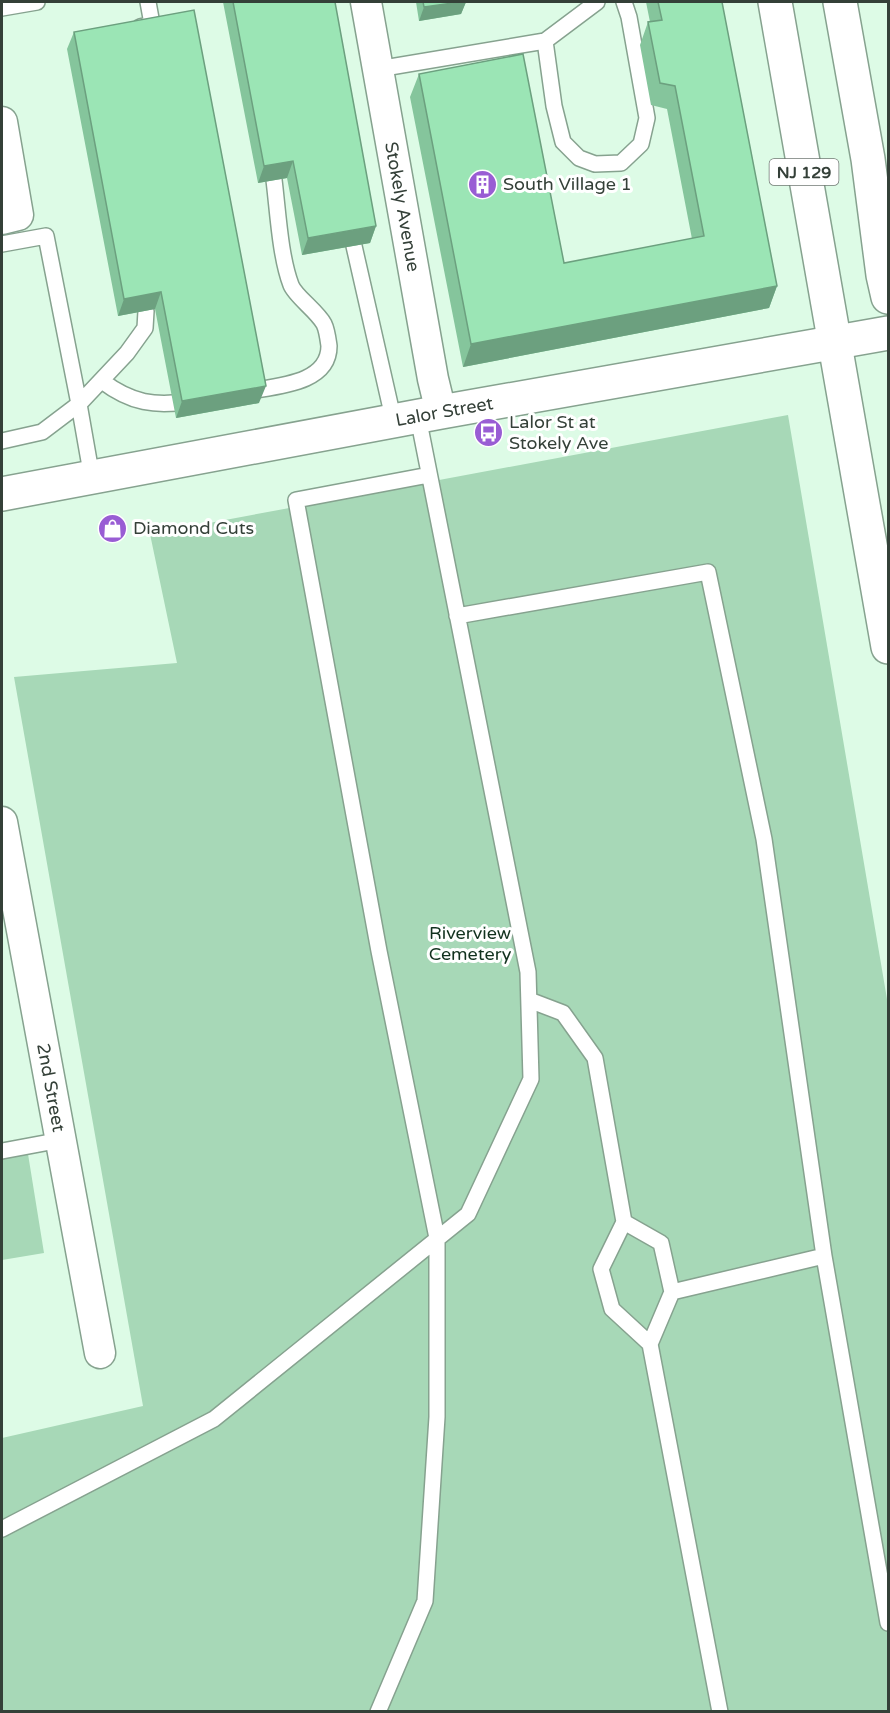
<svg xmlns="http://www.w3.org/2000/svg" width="890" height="1713" viewBox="0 0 890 1713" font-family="'Varela Round',sans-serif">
  <rect width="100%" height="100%" fill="#ddfbe6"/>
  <path fill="#a7d8b7" d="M788,415L888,1005V1711H2V1438L143,1406L14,677L177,663L150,534Z
    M28,1154L44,1253L2,1260V1159Z"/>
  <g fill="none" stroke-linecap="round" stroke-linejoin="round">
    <defs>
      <path id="service" d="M2,8L37,2
        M140,27L152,24L148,2
        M545,41L554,106L563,142L579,158L595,164L621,163L641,144L647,118L629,17L624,2
        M378,69L545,41L597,2
        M2,244L46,236L79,404L42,432L2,441
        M354,246L394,422
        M102,381C131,403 155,407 191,401
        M244,392C274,386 329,385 329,346C328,339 327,330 324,324C317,311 295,296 291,285C280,256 278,212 274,180
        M92,478L79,404L127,353L145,328L146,311
        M457,616L708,572L764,839L824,1256L672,1292
        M529,1000L563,1013L595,1058L624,1222L601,1269L612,1309L650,1344L720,1712
        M2,1151L61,1140
        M624,1222L661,1243L672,1292L650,1344
        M824,1256L888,1623
        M2,1529L214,1419L468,1214L531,1079L528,972L418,417
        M378,1712L425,1601L437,1417V1238L379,951L296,500L429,475"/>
      <g id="minor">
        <path id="s1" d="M366,2L433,379L441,412"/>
        <path d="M2,122L18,215L2,219"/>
        <path id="s2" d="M2,822L100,1353"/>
      </g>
      <g id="secondary">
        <path id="s3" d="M2,494L441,412L888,333"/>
      </g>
      <path id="trunk" d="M775,2L888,647
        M840,2L868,159L883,275L888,297"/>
    </defs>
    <use href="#service" stroke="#86a28f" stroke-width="18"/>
    <use href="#minor" stroke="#86a28f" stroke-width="33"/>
    <use href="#secondary" stroke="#86a28f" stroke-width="36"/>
    <use href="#trunk" stroke="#86a28f" stroke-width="36"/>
    <use href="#service" stroke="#fff" stroke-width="15"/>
    <use href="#minor" stroke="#fff" stroke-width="30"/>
    <use href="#secondary" stroke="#fff" stroke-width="33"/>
    <use href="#trunk" stroke="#fff" stroke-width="33"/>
  </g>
  <path fill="#85c59c" d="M223,2H335L376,226L370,243L302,255L287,178L258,183Z
    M416,2H466L461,14L419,21Z
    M646,2H722L777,286L769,308L463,367L410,97L419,74L564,263L692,239L667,109L651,105L640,45L648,22H650Z
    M74,32L259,403L176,418L155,309L118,316L67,49Z"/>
  <path fill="#6ca07f" d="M460,2H466L461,14L419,21L424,7Z
    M293,161L287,178L258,183L264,166Z
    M376,226L370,243L302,255L308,238Z
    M777,286L769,308L463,367L471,344Z
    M161,292L155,309L118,316L124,299Z
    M266,386L259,403L176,418L182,401Z"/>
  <path fill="#9be5b5" stroke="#6ca07f" stroke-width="1.5" d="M233,2H335L376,226L308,238L293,161L264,166Z
    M423,2H460L424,7Z
    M658,2H722L777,286L471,344L419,74L523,54L564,263L704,236L675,86L660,83L648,22L662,20Z
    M194,10L266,386L182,401L161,292L124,299L74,32Z"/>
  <defs>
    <symbol id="building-disc" viewBox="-11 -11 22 22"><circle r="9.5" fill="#995dd4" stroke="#fff"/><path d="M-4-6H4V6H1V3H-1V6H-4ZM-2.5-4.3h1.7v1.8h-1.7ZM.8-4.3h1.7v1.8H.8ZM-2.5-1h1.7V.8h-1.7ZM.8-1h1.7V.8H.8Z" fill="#fff"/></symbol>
    <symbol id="bus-disc" viewBox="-11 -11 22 22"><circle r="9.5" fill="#995dd4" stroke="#fff"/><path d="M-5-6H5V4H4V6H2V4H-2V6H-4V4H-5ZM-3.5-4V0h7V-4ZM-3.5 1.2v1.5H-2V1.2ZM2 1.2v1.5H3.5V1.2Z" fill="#fff"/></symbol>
    <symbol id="shop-disc" viewBox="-11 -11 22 22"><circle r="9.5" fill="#995dd4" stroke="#fff"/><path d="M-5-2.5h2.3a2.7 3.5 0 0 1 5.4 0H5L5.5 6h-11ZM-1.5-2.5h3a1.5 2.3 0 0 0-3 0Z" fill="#fff"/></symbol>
  </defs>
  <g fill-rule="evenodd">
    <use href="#building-disc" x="466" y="168" width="33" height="33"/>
    <use href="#bus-disc" x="472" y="416" width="33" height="33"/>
    <use href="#shop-disc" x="96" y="512" width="33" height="33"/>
  </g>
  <g text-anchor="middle" stroke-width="6" stroke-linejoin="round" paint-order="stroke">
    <rect fill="#fff" stroke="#717974" stroke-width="1.5" x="769.5" y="159" width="69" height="26" rx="4.5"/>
    <g font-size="16" font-weight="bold" fill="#344038">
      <text x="804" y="178">NJ 129</text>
    </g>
    <g font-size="18" fill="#344038" stroke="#fff" text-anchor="start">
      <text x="503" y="190">South Village 1</text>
      <text x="509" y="428">Lalor St at<tspan x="509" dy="21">Stokely Ave</tspan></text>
      <text x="133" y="534">Diamond Cuts</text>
    </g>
    <g font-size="18" fill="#344038" stroke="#fff">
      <text dy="6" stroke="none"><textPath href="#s1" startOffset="208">Stokely Avenue</textPath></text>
      <text dy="6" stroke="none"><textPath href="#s3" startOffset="450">Lalor Street</textPath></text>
      <text dy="6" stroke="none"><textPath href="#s2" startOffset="270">2nd Street</textPath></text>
    </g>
    <g font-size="18" fill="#11311e" stroke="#fff">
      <text x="470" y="939">Riverview<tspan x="470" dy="21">Cemetery</tspan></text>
    </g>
  </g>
  <rect width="890" height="1713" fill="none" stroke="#344038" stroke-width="6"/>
</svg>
